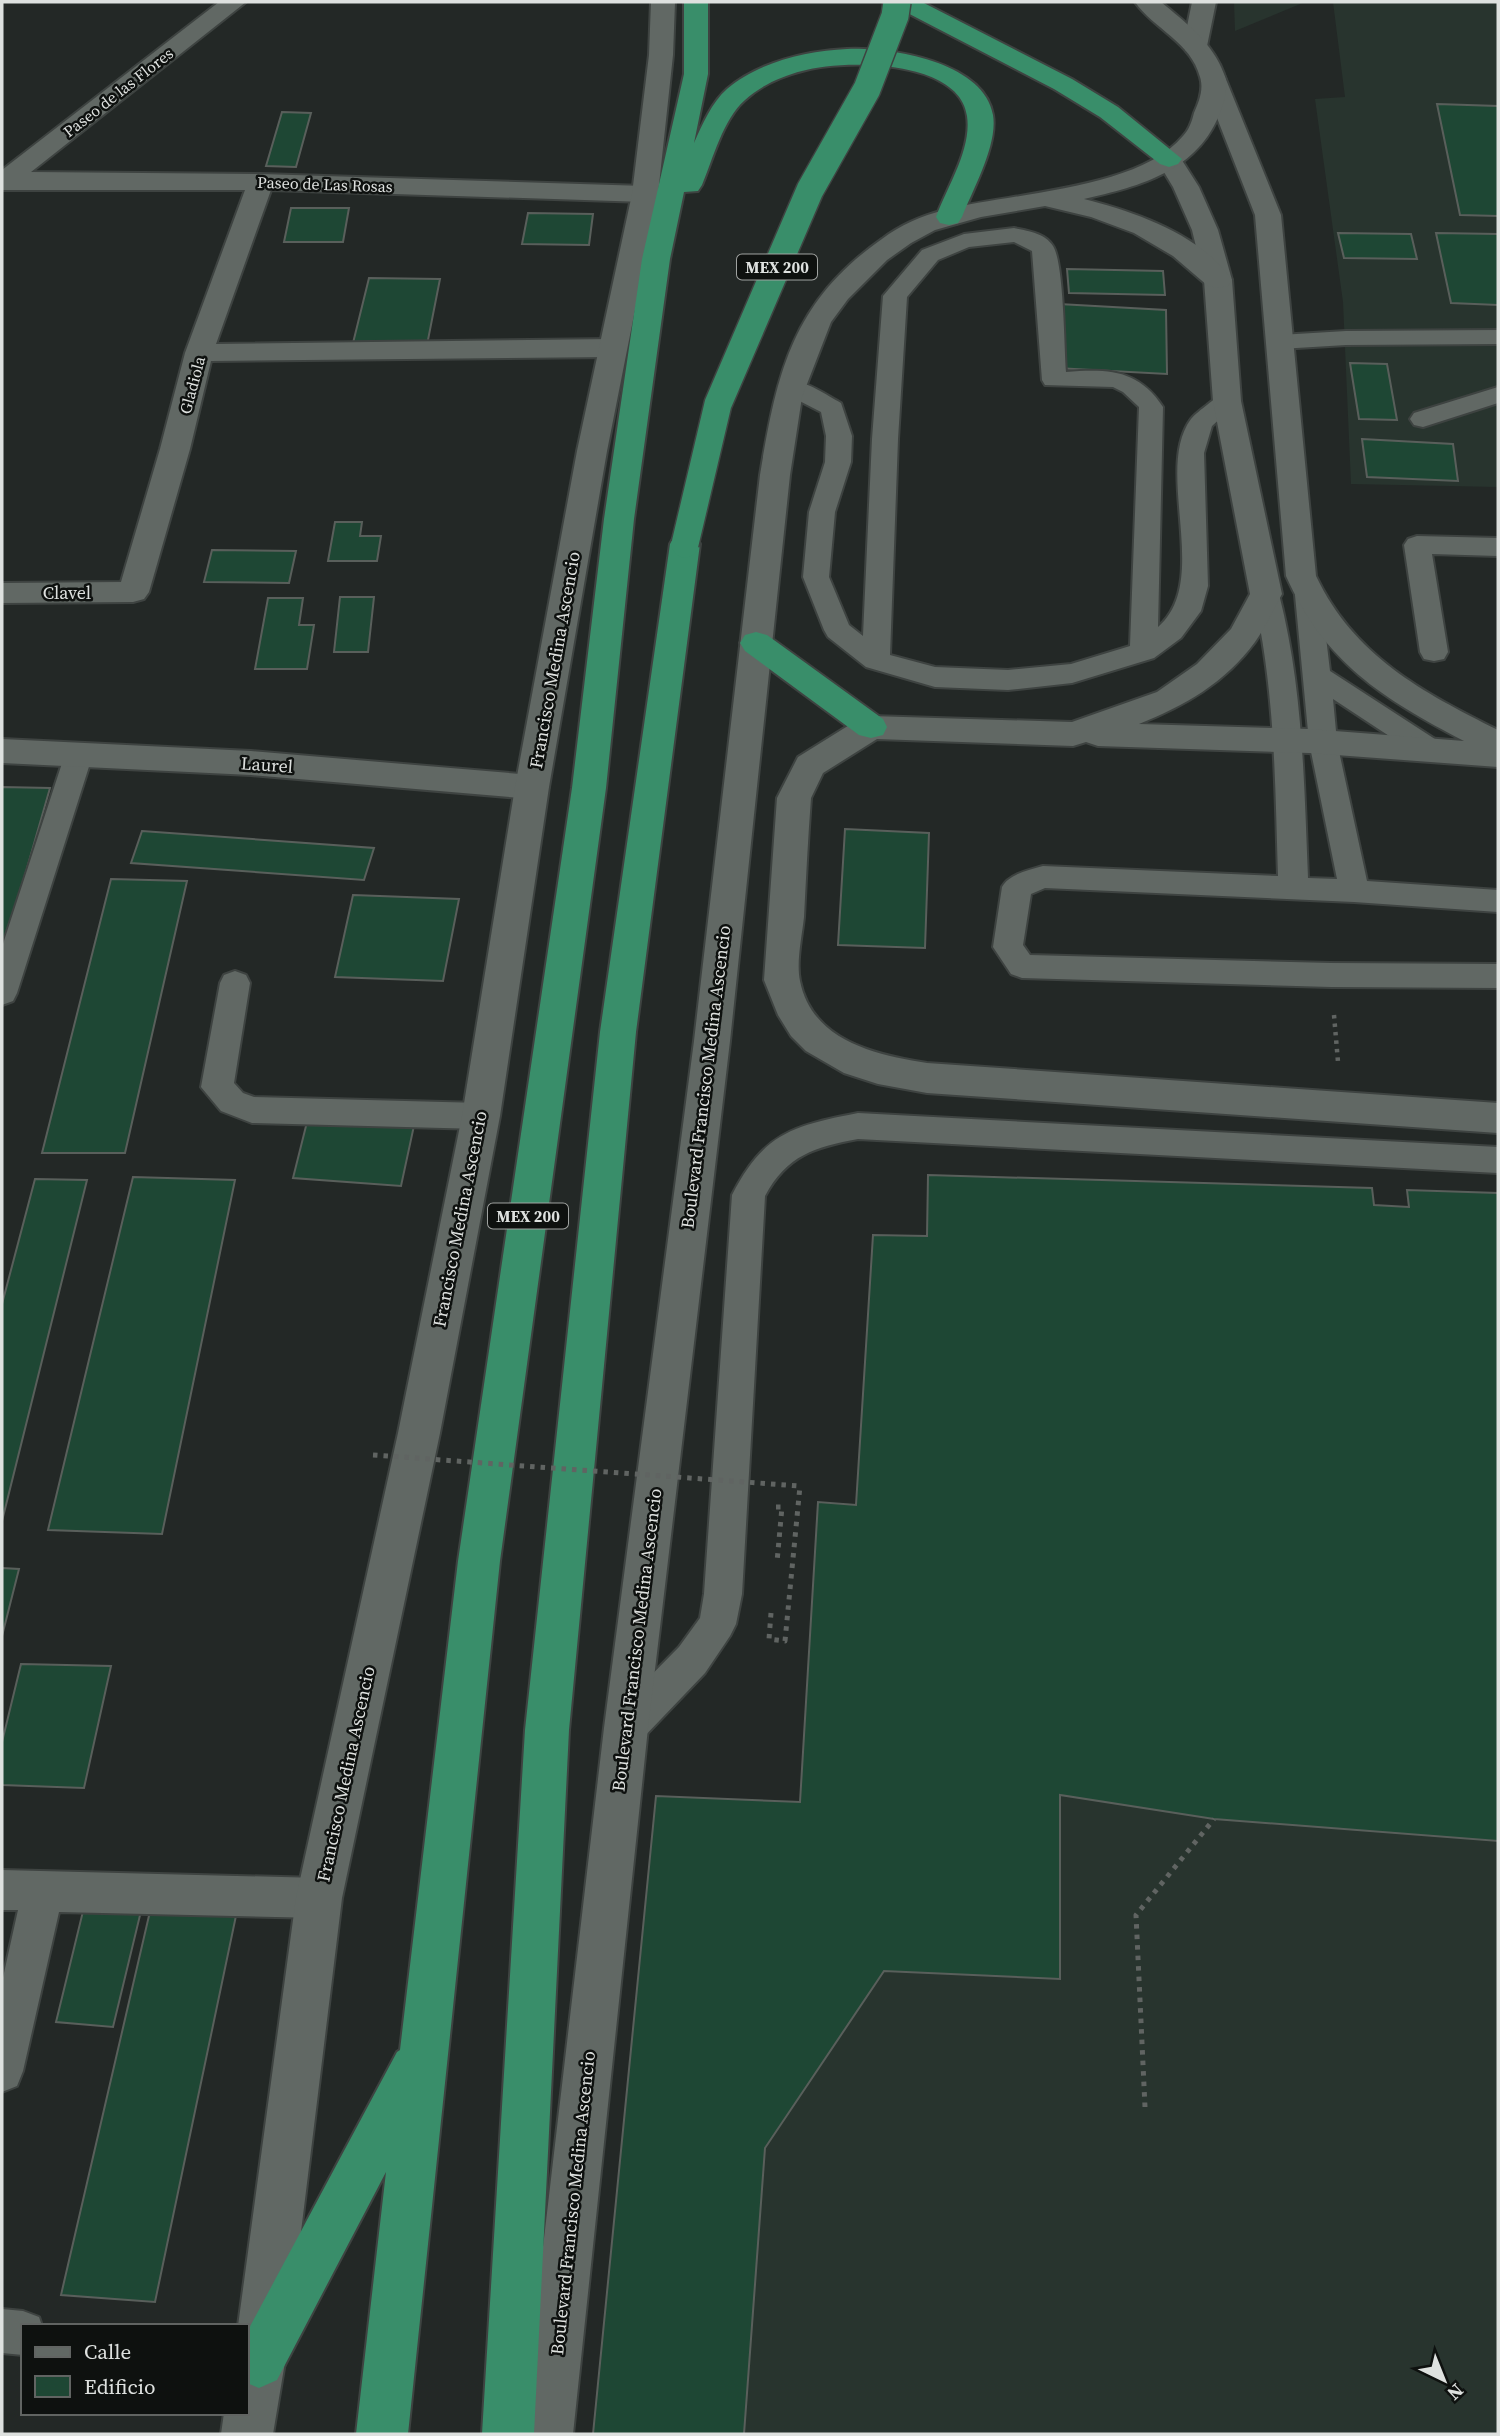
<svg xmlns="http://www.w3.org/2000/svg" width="1500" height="2436" viewBox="0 0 1500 2436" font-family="'Source Serif 4',serif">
  <rect width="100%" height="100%" fill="#232826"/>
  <path fill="#28342e" d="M1234,2H1305L1235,31Z
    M1333,2H1498V487L1351,484L1343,302L1315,99L1345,97Z
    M928,1175L1372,1188L1374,1205L1408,1207L1407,1190L1498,1193V2434H593L656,1796L800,1801L818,1502L856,1504L873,1235L927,1236Z"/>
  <path fill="#1e4734" stroke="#595f5b" stroke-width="2" d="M1437,104L1498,106V216L1460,215Z
    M282,112L311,113L296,167L266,166Z
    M291,208H349L343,242H284Z
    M528,213L593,214L589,245L522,244Z
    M1338,233L1411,234L1417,259L1344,258Z
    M1436,233L1498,234V305L1451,303Z
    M1067,269L1163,271L1165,295L1069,293Z
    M369,278L440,279L427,345L353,343Z
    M1059,304L1166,310L1167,374L1056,368Z
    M1350,363L1387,364L1397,420L1359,419Z
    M1362,439L1453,444L1458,481L1367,477Z
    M335,522H362L360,536H381L377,561H328Z
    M212,550L296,551L289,583L204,582Z
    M340,597H374L368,652H334Z
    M268,598H303L299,625H314L307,669H255Z
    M2,787L50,788L3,952H2Z
    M845,829L929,833L925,948L838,945Z
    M142,831L374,848L364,880L131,863Z
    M111,879L187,881L125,1153H42Z
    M353,895L459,899L443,981L335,977Z
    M309,1114L415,1121L401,1186L293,1178Z
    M928,1175L1372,1188L1374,1205L1409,1207L1407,1190L1498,1193V1841L1214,1819L1060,1795V1979L884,1971L765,2148L744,2434H593L656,1796L800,1802L818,1502L856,1505L873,1235L927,1236Z
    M133,1177L235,1180L162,1534L48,1530Z
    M35,1179L87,1180L2,1521V1304Z
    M2,1568L19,1569L2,1636Z
    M21,1664L111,1666L84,1788L2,1785V1742Z
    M85,1903L142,1907L113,2027L56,2022Z
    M151,1907L237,1911L155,2302L61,2295Z"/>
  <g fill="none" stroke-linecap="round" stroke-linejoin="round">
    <defs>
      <path id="service" d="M1014,228C1028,231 1045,233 1053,246C1064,263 1064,347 1066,372C1108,369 1138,369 1163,407L1158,627C1212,581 1153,470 1191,419C1195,414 1202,409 1207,405C1217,397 1223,392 1236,396L1239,401L1212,426L1204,453L1208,586L1201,611L1181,638L1154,658L1072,683L1008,690L935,687L866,667L828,637L824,630L803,577L809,512L825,462L826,436L821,412L782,392L779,387L782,382C802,377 824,394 841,403L852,436L851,462L835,512L829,577L849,625L863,636L872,439L883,296L922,250L964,234ZM1014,242L1032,251L1042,380L1045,385L1113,387L1123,392L1139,407L1130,646L1071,664L1008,670L935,667L890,655L898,439L907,297L938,260L969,247Z
        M1498,330V344L1346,345L1280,349L1271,347L1268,342L1271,337L1280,335L1346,331Z
        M1498,387V403L1423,427L1414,425L1410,419L1414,413Z
        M1417,536L1498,538V556L1432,554L1448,652L1444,659L1434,661L1424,659L1420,652L1404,545L1408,539Z
        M1266,585L1275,588L1279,594C1303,688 1304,782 1308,878L1337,879L1309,742L1295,595L1299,589L1308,586L1317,589L1321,595L1330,671L1441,743L1445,750L1441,757L1431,760L1421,757L1333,699L1337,742L1367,881L1498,890V912L1354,902L1045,888L1031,894L1023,945L1030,955L1331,963L1498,964V988L1331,987L1022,978L1011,974L993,947L1002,887C1009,874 1029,870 1043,866L1278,876C1275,781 1275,687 1253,594L1257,588Z
        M79,744L89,747L93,754L17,993L13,1001L2,1005V947L65,754L69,747Z
        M235,971L246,975L250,983L234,1083L243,1093L254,1097L481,1103L492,1107L497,1116L492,1125L481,1129L252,1123L221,1111L201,1087L220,983L224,975Z
        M858,1113L1498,1147V1173L858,1139C815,1147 787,1155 765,1196L742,1594L736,1624L730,1636L705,1673L640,1741L626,1746L612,1741L607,1728L612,1715L679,1647L700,1618L704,1594L732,1195C764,1133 792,1126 858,1113Z
        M2,1870L319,1878L333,1884L339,1898L333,1912L319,1918L59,1912L23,2071L17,2086L2,2092V1982L18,1910H2Z
        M2,2309L23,2311L39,2317L42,2326H23V2355L2,2353Z"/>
      <path id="minor" d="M219,2H246L31,172L261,174L645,186L654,188L658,194L654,200L645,202L271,190L216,344L613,339L623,342L627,348L623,354L613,357L211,361L190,449L149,592L144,599L133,602L2,603V583L121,582L160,449L185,353L245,190H2V170Z
        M1192,2H1216L1207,46L1204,51L1195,53L1186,51L1183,46Z
        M1213,70L1222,72L1225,77L1281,215L1316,576C1354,656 1422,692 1498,730V767L1309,753L1098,746L1086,742L1073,746L877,739L823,773L811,798C808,838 806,877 804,917C802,936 796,962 800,981C812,1041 876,1055 927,1063L1498,1103V1133L927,1093L878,1084L844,1073L806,1051L791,1036L778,1015L764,980L777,798L798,757L859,719L871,716L1072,722L1157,692L1197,664L1231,629L1250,594L1213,401L1204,280L1192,230L1173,187L1156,159L1160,154L1169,151L1178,154L1199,187L1218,230L1232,280L1241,401L1282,594C1273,610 1265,628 1255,642C1225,683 1184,706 1139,724L1309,729L1464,741C1382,698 1325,663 1286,576L1255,215L1201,77L1204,72Z
        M2,739L251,751L532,775L544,779L549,787L544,795L532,799L251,775L2,763Z"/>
      <path id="secondary" d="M651,2H675L673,55L658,194L607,451L549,787L500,1116L440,1433L342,1898L285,2362L273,2434H221L224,2413H247V2326H238L296,1898L398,1433L462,1116L515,787L577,451L632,194L649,55Z
        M1135,2H1161C1185,22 1213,43 1224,74C1229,86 1225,98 1221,110C1199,171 1141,186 1084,199C1135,212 1200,234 1232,280L1228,286L1218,288L1208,286L1173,256L1134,233L1091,217L1045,206L981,217L935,230L911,243L887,260L848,299L831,322L802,397L790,475L730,1041L648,1728L573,2434H521L604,1728L694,1041L760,475C777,373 792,302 882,239C900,225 922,216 944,210C1009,193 1138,190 1183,136C1189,130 1192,121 1194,113C1199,102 1204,89 1200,77C1191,42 1154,29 1135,2Z"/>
      <path id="trunk" d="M684,2H708V74L694,143C702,125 712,102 727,89C758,62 807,51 847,49C891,47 984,62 993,115C998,145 973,189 962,217L958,223L949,225L940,223L936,217C947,187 972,149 967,116C960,59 842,59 802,71C782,76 760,86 745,100C723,119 713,159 702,185L698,191L684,192L670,259L634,519L606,788L500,1561L408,2434H356L386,2172L277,2380L259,2388L247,2383V2332L397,2052L400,2050L458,1561L572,788L604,519L642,259L684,74Z
        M892,2H922L1072,79L1118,107L1182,159L1178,164L1169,167L1160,164L1100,117L1054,89L896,7Z
        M685,534L696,537L700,544L636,1032L569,1730L534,2434H482L525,1730L600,1032L670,544L674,537Z
        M756,632L767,635L883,719L887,727L883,735L871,738L859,735L745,651L740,643L745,635Z"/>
    </defs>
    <use href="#service" stroke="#3e4341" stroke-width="4"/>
    <use href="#minor" stroke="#3e4341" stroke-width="4"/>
    <use href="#secondary" stroke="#3e4341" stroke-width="4"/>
    <use href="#trunk" stroke="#3e4341" stroke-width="4"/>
    <path stroke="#606462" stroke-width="4.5" stroke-dasharray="3.5 5" stroke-linecap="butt" d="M1334,1015L1338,1062"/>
    <path stroke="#606462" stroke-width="5" stroke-dasharray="4.5 6" stroke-linecap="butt" d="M776,1507H782L777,1562
      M771,1613L769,1639L785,1641L800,1486
      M1145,2107L1136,1915L1214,1819"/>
    <use href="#service" fill="#616864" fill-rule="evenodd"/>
    <use href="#minor" fill="#616864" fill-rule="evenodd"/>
    <use href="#secondary" fill="#616864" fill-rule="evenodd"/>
    <use href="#trunk" fill="#398e6a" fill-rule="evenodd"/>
    <defs>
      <path id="trunk-bridge" d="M685,544L718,404L810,190L867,89L895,16L897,2"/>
    </defs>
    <use href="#trunk-bridge" stroke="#3e4341" stroke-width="30" stroke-linecap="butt"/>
    <path stroke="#606462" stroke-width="5" stroke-dasharray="4.5 6" stroke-linecap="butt" d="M373,1455L800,1486"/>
    <use href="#trunk-bridge" stroke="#398e6a" stroke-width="27"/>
  </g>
  <g text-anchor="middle" stroke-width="5" stroke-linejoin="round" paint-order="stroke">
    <g font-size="16" fill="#dee1df" stroke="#0e110f">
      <text transform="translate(118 92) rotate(-38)" y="6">Paseo de las Flores</text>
      <text transform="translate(325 184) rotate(2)" y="6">Paseo de Las Rosas</text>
      <text transform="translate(192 385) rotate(-75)" y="6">Gladiola</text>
    </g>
    <g fill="#0e110f" stroke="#a0a3a1" stroke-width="2">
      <rect x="737" y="254.5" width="80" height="25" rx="5"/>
      <rect x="488" y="1203.5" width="80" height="25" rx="5"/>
    </g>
    <g font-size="16" font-weight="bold" fill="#dee1df">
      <text x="777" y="273">MEX 200</text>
      <text x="528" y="1222">MEX 200</text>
    </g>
    <g font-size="18" fill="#dee1df" stroke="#0e110f">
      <text x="67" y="599">Clavel</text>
      <text transform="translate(555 660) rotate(-80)" y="6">Francisco Medina Ascencio</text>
      <text transform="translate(267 765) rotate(4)" y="6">Laurel</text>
      <text transform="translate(706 1077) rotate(-83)" y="6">Boulevard Francisco Medina Ascencio</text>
      <text transform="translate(460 1219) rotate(-79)" y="6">Francisco Medina Ascencio</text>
      <text transform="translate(637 1640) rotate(-83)" y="6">Boulevard Francisco Medina Ascencio</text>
      <text transform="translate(346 1774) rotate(-78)" y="6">Francisco Medina Ascencio</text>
      <text transform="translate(573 2203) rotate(-84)" y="6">Boulevard Francisco Medina Ascencio</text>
    </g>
  </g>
  <rect width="1500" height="2436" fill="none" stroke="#dee1df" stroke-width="7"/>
  <rect x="21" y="2324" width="228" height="91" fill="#0e110f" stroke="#616462" stroke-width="2"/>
  <rect x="35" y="2347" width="35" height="10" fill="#616864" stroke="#616462" stroke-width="2"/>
  <text x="84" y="2359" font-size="21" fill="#dee1df">Calle</text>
  <rect x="35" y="2376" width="35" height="21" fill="#1e4734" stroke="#616462" stroke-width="2"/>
  <text x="84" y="2394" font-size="21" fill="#dee1df">Edificio</text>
  <g transform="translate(1444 2380) rotate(137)" stroke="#0e110f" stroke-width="5" paint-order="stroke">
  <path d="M0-5L12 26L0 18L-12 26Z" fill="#dee1df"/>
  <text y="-10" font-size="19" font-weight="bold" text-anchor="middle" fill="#dee1df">N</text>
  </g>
</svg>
